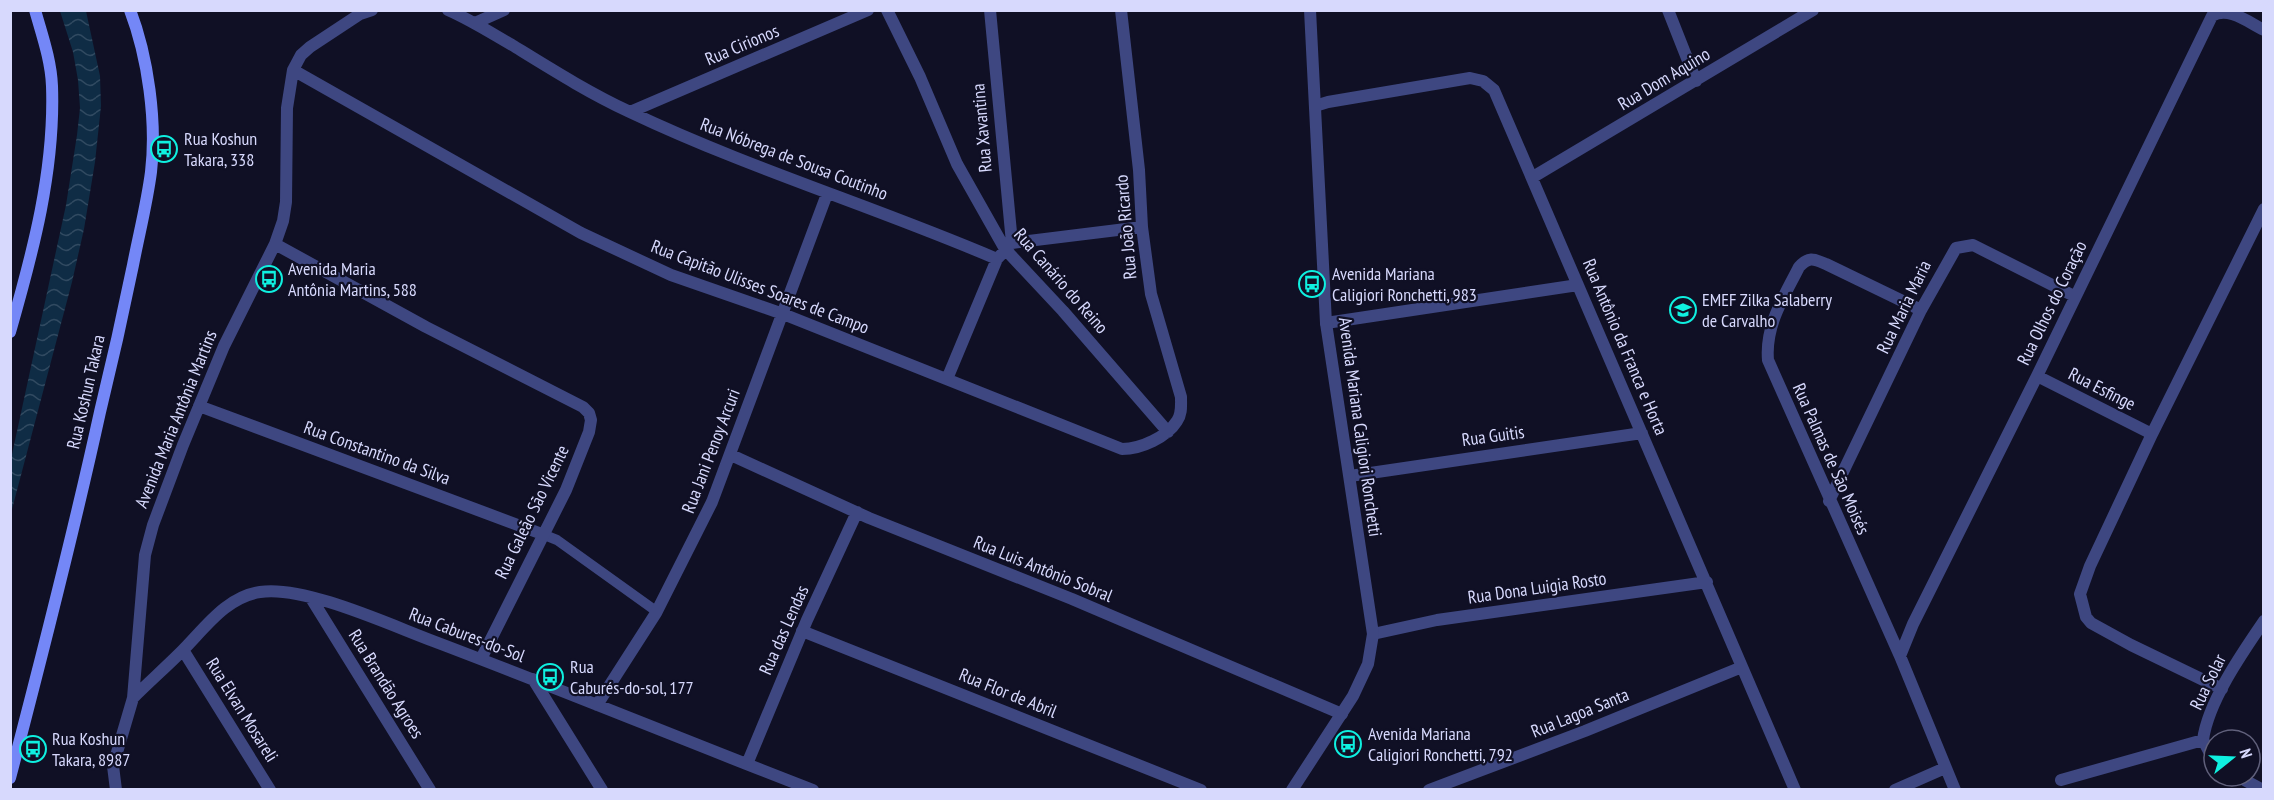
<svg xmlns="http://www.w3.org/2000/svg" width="2274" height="800" viewBox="0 0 2274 800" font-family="'PT Sans Narrow',sans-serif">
  <defs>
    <pattern id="water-waves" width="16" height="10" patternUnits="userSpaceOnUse" patternTransform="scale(1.5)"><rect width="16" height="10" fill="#0f2c45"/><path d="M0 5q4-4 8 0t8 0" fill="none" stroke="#314a61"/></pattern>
  </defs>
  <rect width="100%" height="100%" fill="#101025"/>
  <path fill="url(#water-waves)" d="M60,11H86L100,76L101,106L95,162L84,229L72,282L11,513V459L66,205L77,135L80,108L78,80L73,52Z"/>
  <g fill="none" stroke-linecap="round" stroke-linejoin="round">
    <path stroke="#3e4781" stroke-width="10" d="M542,534L557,540L656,611"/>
    <path stroke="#3e4781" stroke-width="12" d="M448,10C471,20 491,33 512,45C551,69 589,93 630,112C750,169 876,207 997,259L1012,243L1142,227
      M887,10L920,77L957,164L1005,249L1063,311L1168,432
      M990,10L1012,243
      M1668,10L1696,81
      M475,23L504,10
      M293,70L581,233L671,275L783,314L1122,449C1141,449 1167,437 1177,421C1182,414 1181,406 1181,397L1151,294L1142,227L1139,170L1121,10
      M1315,106L1328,102L1470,78L1483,81L1494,90L1795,790
      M630,112L868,10
      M1533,177L1813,10
      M275,244L426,327L583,407L589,413L591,420L589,432L566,490L481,659
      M1921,310L1826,264C1814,259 1809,256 1799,267C1784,297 1765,325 1768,360L1900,656L1955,790
      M1326,323L1578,285
      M2037,376L2152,434
      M947,379L997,259
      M199,406L542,534
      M731,455L869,518L1072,599L1342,714
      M1350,476L1642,433
      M1829,501L1921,310L1956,248L1973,245L2074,296
      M311,598L430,790
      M802,631L1201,790
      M1373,634L1437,620L1707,582
      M183,650L270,790
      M1900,656L1913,624L2037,376L2212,16C2228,6 2248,22 2264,30
      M533,679L602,790
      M2222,689L2131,645L2091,623L2086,617L2080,594L2090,566L2152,434L2264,209
      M133,698C149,682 166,667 182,651C205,628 226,597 260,592C304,585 390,625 433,641C560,689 686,741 813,790
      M597,705L656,613L712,502L827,194
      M2214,761L2203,740C2208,702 2242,653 2264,621
      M747,764L807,620L857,512
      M2237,776L2263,790
      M2061,780L2203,740
      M116,790L113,766L133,698L145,555L153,525L183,445L224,346L275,244L283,221L286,202L287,108L293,70L301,55L310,47L360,14L372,10
      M1429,790L1585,731L1742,667
      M1895,790L1945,768"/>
    <path stroke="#3e4781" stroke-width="12" d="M1292,790L1353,696L1368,664L1373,634L1326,323L1310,10"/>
    <path stroke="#7487f7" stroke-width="12" d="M10,332C33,252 55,170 52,86C51,60 42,35 35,10
      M10,778C42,656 73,535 100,412C112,363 123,314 133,265C139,234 147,203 151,172C157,122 148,57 130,10"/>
  </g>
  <defs>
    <symbol id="bus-ring" viewBox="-11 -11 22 22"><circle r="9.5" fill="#101025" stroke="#0ff0e0" stroke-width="1.5"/><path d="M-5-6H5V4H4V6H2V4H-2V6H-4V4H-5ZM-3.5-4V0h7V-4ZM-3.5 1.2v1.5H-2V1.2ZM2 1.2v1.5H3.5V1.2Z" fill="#0ff0e0"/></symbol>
    <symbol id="school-ring" viewBox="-11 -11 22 22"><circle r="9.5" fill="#101025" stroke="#0ff0e0" stroke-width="1.5"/><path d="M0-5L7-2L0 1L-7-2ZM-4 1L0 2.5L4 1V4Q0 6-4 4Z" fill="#0ff0e0"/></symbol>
  </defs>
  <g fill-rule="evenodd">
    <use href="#bus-ring" x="149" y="134" width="30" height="30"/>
    <use href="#bus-ring" x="254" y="264" width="30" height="30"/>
    <use href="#bus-ring" x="1297" y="269" width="30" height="30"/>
    <use href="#school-ring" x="1668" y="295" width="30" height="30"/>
    <use href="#bus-ring" x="535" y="662" width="30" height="30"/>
    <use href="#bus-ring" x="1333" y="729" width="30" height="30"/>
    <use href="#bus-ring" x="18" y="734" width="30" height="30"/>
  </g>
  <g text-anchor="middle" stroke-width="4.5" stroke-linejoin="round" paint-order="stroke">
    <g font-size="18" fill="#d7d9fd" stroke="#101025">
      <text transform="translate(742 45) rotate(-23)" y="6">Rua Cirionos</text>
      <text transform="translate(1664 79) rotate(-31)" y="6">Rua Dom Aquino</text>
      <text transform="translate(982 128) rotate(-95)" y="6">Rua Xavantina</text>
      <text transform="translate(794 159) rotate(21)" y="6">Rua Nóbrega de Sousa Coutinho</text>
      <text transform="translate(1126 227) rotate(-95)" y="6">Rua João Ricardo</text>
      <text transform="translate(1061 281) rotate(49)" y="6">Rua Canário do Reino</text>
      <text transform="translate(760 287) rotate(21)" y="6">Rua Capitão Ulisses Soares de Campo</text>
      <text transform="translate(2052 303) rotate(-64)" y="6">Rua Olhos do Coração</text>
      <text transform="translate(1904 307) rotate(-64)" y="6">Rua Maria Maria</text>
      <text transform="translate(1625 347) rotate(67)" y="6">Rua Antônio da Franca e Horta</text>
      <text transform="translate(2102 389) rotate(27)" y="6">Rua Esfinge</text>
      <text transform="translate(86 392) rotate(-77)" y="6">Rua Koshun Takara</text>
      <text transform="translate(176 419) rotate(-68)" y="6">Avenida Maria Antônia Martins</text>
      <text transform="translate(1360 427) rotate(82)" y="6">Avenida Mariana Caligiori Ronchetti</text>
      <text transform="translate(1493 436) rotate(-8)" y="6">Rua Guitis</text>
      <text transform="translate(711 451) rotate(-69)" y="6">Rua Jani Penoy Arcuri</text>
      <text transform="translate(377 453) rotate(20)" y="6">Rua Constantino da Silva</text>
      <text transform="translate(1831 459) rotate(66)" y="6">Rua Palmas de São Moisés</text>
      <text transform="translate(532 512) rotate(-64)" y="6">Rua Galeão São Vicente</text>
      <text transform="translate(1043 569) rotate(22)" y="6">Rua Luis Antônio Sobral</text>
      <text transform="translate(1537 588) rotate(-8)" y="6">Rua Dona Luigia Rosto</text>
      <text transform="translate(784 630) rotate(-66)" y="6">Rua das Lendas</text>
      <text transform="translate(467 635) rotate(21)" y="6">Rua Cabures-do-Sol</text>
      <text transform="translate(2208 682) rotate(-64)" y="6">Rua Solar</text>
      <text transform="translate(386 684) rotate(58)" y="6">Rua Brandão Agroes</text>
      <text transform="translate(1008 693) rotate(22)" y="6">Rua Flor de Abril</text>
      <text transform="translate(242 710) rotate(58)" y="6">Rua Elvan Mosareli</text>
      <text transform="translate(1580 713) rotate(-22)" y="6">Rua Lagoa Santa</text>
    </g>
    <g font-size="18" fill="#d7d9fd" stroke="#101025" text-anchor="start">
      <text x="184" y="145">Rua Koshun<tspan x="184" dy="21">Takara, 338</tspan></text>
      <text x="288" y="275">Avenida Maria<tspan x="288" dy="21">Antônia Martins, 588</tspan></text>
      <text x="1332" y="280">Avenida Mariana<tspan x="1332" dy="21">Caligiori Ronchetti, 983</tspan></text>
      <text x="1702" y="306">EMEF Zilka Salaberry<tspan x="1702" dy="21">de Carvalho</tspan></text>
      <text x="570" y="673">Rua<tspan x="570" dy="21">Caburés-do-sol, 177</tspan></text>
      <text x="1368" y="740">Avenida Mariana<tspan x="1368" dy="21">Caligiori Ronchetti, 792</tspan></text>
      <text x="52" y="745">Rua Koshun<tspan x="52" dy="21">Takara, 8987</tspan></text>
    </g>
  </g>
  <rect width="2274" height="800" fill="none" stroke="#d7d9fd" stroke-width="24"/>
  <g transform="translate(2232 758) rotate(72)"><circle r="28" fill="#101025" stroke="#60607b" stroke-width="1.5"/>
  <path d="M0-4.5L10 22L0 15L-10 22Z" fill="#0ff0e0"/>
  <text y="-9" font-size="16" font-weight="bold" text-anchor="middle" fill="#d7d9fd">N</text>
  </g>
</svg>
